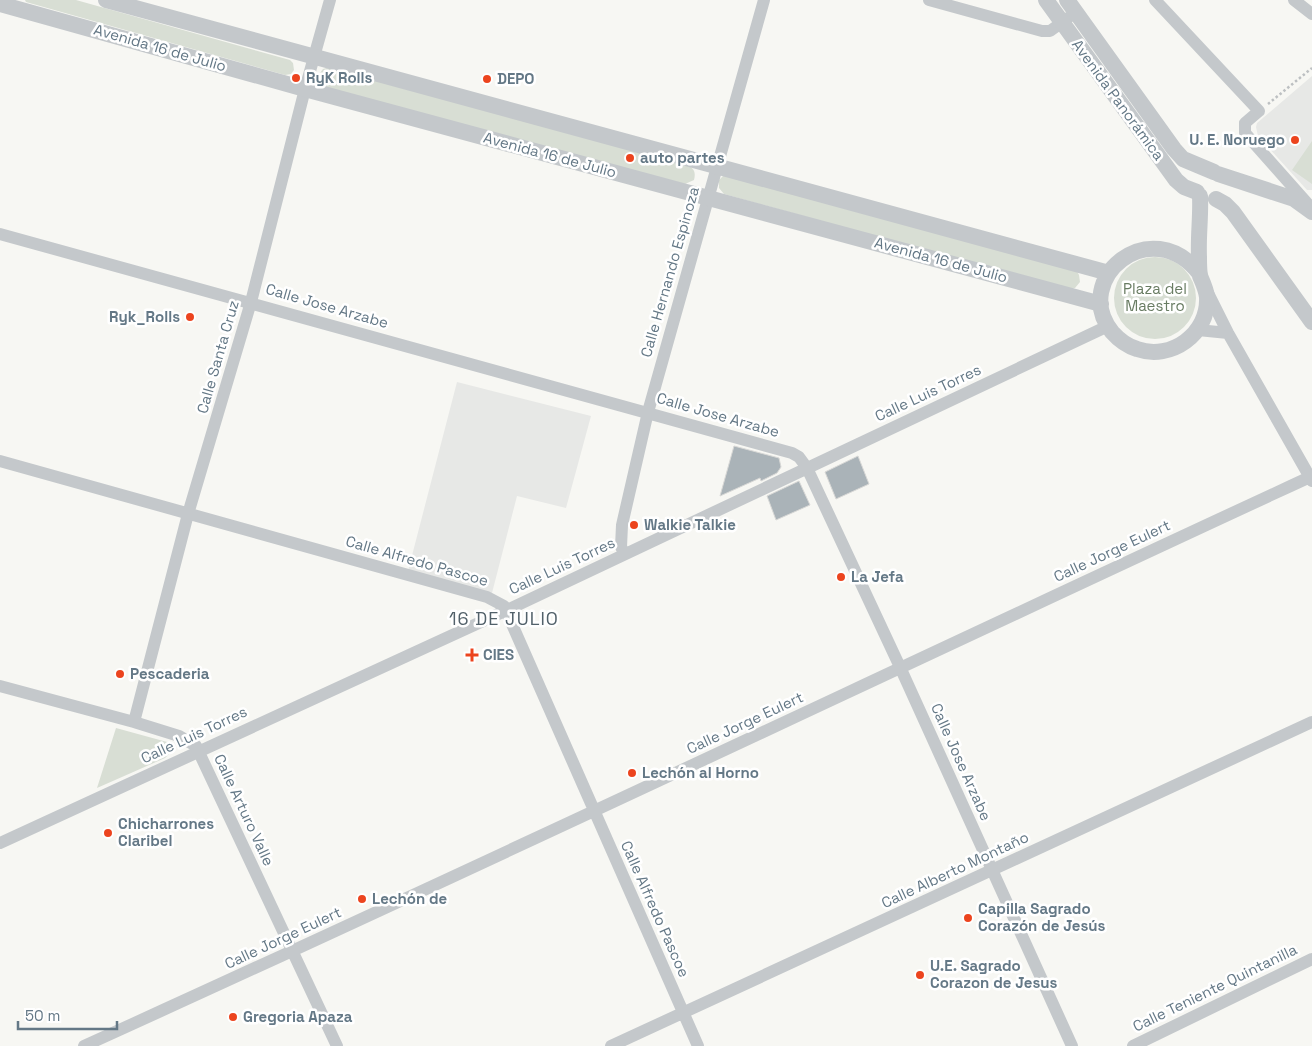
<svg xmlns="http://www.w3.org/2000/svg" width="1312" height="1046" viewBox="0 0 1312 1046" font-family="'Space Grotesk',sans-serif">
  <rect width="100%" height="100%" fill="#f7f7f3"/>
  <path fill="#e7e8e6" d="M1312,76V190H1307L1258,136L1256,127L1257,123Z
    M457,382L591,416L566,508L517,496L492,593L408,571Z"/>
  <path fill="#d8ded4" d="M25,0H76L290,60L293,63L294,70L291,74L285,75L26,2Z
    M330,67L688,165C694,169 696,172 694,180L685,184L323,88C317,81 318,75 323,69Z
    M1312,141V184L1292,170Z
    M724,175L1076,269L1079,275L1080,282L1075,288L1068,290L724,194L719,188V180Z
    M1114 298a41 41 0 1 1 82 0a41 41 0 1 1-82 0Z
    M116,728L167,742L170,746V753L165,758L97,788Z"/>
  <path fill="#aab3b8" stroke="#d8d8d6" d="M734,446L779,458L781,467L777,473L761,481L760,478L720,496Z
    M858,456L869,484L836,499L825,472Z
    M799,481L810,505L776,520L767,496Z"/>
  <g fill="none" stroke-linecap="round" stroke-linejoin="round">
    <path stroke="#bdc0c2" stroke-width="2.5" stroke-dasharray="2.5 2.5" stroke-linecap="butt" d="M1268,104L1312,68"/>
    <path stroke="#c4c8cb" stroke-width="12" d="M929,0L1042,31H1050L1068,18
      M1155,0L1259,111L1245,123V133L1307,203
      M1294,0L1312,14
      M0,234C265,305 529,378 792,453L799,457L807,468L900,667L1072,1046
      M1207,291L1228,333L1312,481
      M1198,330L1228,333
      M0,461L487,597L504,606L698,1046
      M625,554L621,547L622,525L648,412L764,0
      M0,686L134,722L179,736L196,746L337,1046
      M134,722L188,514L251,302L305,89L330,0
      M0,843L507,610L1108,326
      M84,1046C495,860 901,666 1310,477
      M611,1046L1312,722
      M1133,1046L1312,959"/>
    <path stroke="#c4c8cb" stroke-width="16" d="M106,0L1109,273
      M1046,0L1176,180L1184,187L1197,192
      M1067,0L1174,149L1183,159L1214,172
      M0,4L305,89L1101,304
      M1218,174L1294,199L1312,212
      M1216,199L1225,204L1233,212L1312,322
      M1200,274C1151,211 1070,279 1112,332C1119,340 1127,346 1137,349C1171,361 1209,334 1207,297C1206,289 1203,283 1200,276C1199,270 1199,263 1199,257C1198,236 1201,216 1200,196"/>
  </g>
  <g fill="#ec441e" stroke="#fff" stroke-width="2">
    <circle cx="296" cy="78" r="5"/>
    <circle cx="487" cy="79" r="5"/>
    <circle cx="1295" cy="140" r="5"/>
    <circle cx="630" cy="158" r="5"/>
    <circle cx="190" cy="317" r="5"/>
    <circle cx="634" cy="525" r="5"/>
    <circle cx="841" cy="577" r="5"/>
    <path d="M469.5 647.5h5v5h5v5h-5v5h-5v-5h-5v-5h5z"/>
    <circle cx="120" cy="674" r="5"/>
    <circle cx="632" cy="773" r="5"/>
    <circle cx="108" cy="833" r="5"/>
    <circle cx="362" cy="899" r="5"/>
    <circle cx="968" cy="918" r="5"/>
    <circle cx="920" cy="975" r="5"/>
    <circle cx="233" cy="1017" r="5"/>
  </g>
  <g text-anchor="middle" stroke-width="5" stroke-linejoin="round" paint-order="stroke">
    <g font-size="15" fill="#647886" stroke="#fff">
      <text transform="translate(160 48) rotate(16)" y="5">Avenida 16 de Julio</text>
      <text transform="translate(1118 100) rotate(54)" y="5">Avenida Panorámica</text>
      <text transform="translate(550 155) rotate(15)" y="5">Avenida 16 de Julio</text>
      <text transform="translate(941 260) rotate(15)" y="5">Avenida 16 de Julio</text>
      <text transform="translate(670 272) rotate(-74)" y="5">Calle Hernando Espinoza</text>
      <text transform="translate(327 306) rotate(16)" y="5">Calle Jose Arzabe</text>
      <text transform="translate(218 357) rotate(-74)" y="5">Calle Santa Cruz</text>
      <text transform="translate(928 393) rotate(-25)" y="5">Calle Luis Torres</text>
      <text transform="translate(718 415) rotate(16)" y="5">Calle Jose Arzabe</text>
      <text transform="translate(1112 551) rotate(-25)" y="5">Calle Jorge Eulert</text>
      <text transform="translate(417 561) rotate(16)" y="5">Calle Alfredo Pascoe</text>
      <text transform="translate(562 566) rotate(-25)" y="5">Calle Luis Torres</text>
      <text transform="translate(745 723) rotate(-25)" y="5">Calle Jorge Eulert</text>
      <text transform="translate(194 735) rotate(-25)" y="5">Calle Luis Torres</text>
      <text transform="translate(961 762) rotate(66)" y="5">Calle Jose Arzabe</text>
      <text transform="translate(244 810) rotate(65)" y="5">Calle Arturo Valle</text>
      <text transform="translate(955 870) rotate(-25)" y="5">Calle Alberto Montaño</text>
      <text transform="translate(655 909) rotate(66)" y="5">Calle Alfredo Pascoe</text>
      <text transform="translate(283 938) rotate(-25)" y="5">Calle Jorge Eulert</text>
      <text transform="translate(1215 988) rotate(-26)" y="5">Calle Teniente Quintanilla</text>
    </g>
    <g font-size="15" font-weight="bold" fill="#647886" stroke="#fff" text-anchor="start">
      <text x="306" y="83">RyK Rolls</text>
      <text x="497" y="84">DEPO</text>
      <text x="1285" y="145" text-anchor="end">U. E. Noruego</text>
      <text x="640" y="163">auto partes</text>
      <text x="180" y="322" text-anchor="end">Ryk_Rolls</text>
      <text x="644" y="530">Walkie Talkie</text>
      <text x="851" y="582">La Jefa</text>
      <text x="483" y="660">CIES</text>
      <text x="130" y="679">Pescaderia</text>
      <text x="642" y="778">Lechón al Horno</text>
      <text x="118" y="829">Chicharrones<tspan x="118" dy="17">Claribel</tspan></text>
      <text x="372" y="904">Lechón de</text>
      <text x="978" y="914">Capilla Sagrado<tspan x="978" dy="17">Corazón de Jesús</tspan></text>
      <text x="930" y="971">U.E. Sagrado<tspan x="930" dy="17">Corazon de Jesus</tspan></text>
      <text x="243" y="1022">Gregoria Apaza</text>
    </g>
    <g font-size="15" fill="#697c63" stroke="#fff">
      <text x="1155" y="294">Plaza del<tspan x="1155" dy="17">Maestro</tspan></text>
    </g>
    <g font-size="18" letter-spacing="1" fill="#52616a" stroke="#fff">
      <text x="504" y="625">16 DE JULIO</text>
    </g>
  </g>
  <path d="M18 1021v8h99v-8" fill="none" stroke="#647886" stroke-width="2.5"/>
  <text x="25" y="1021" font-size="15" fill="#647886" stroke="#ffffff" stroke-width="4" paint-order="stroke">50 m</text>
</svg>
